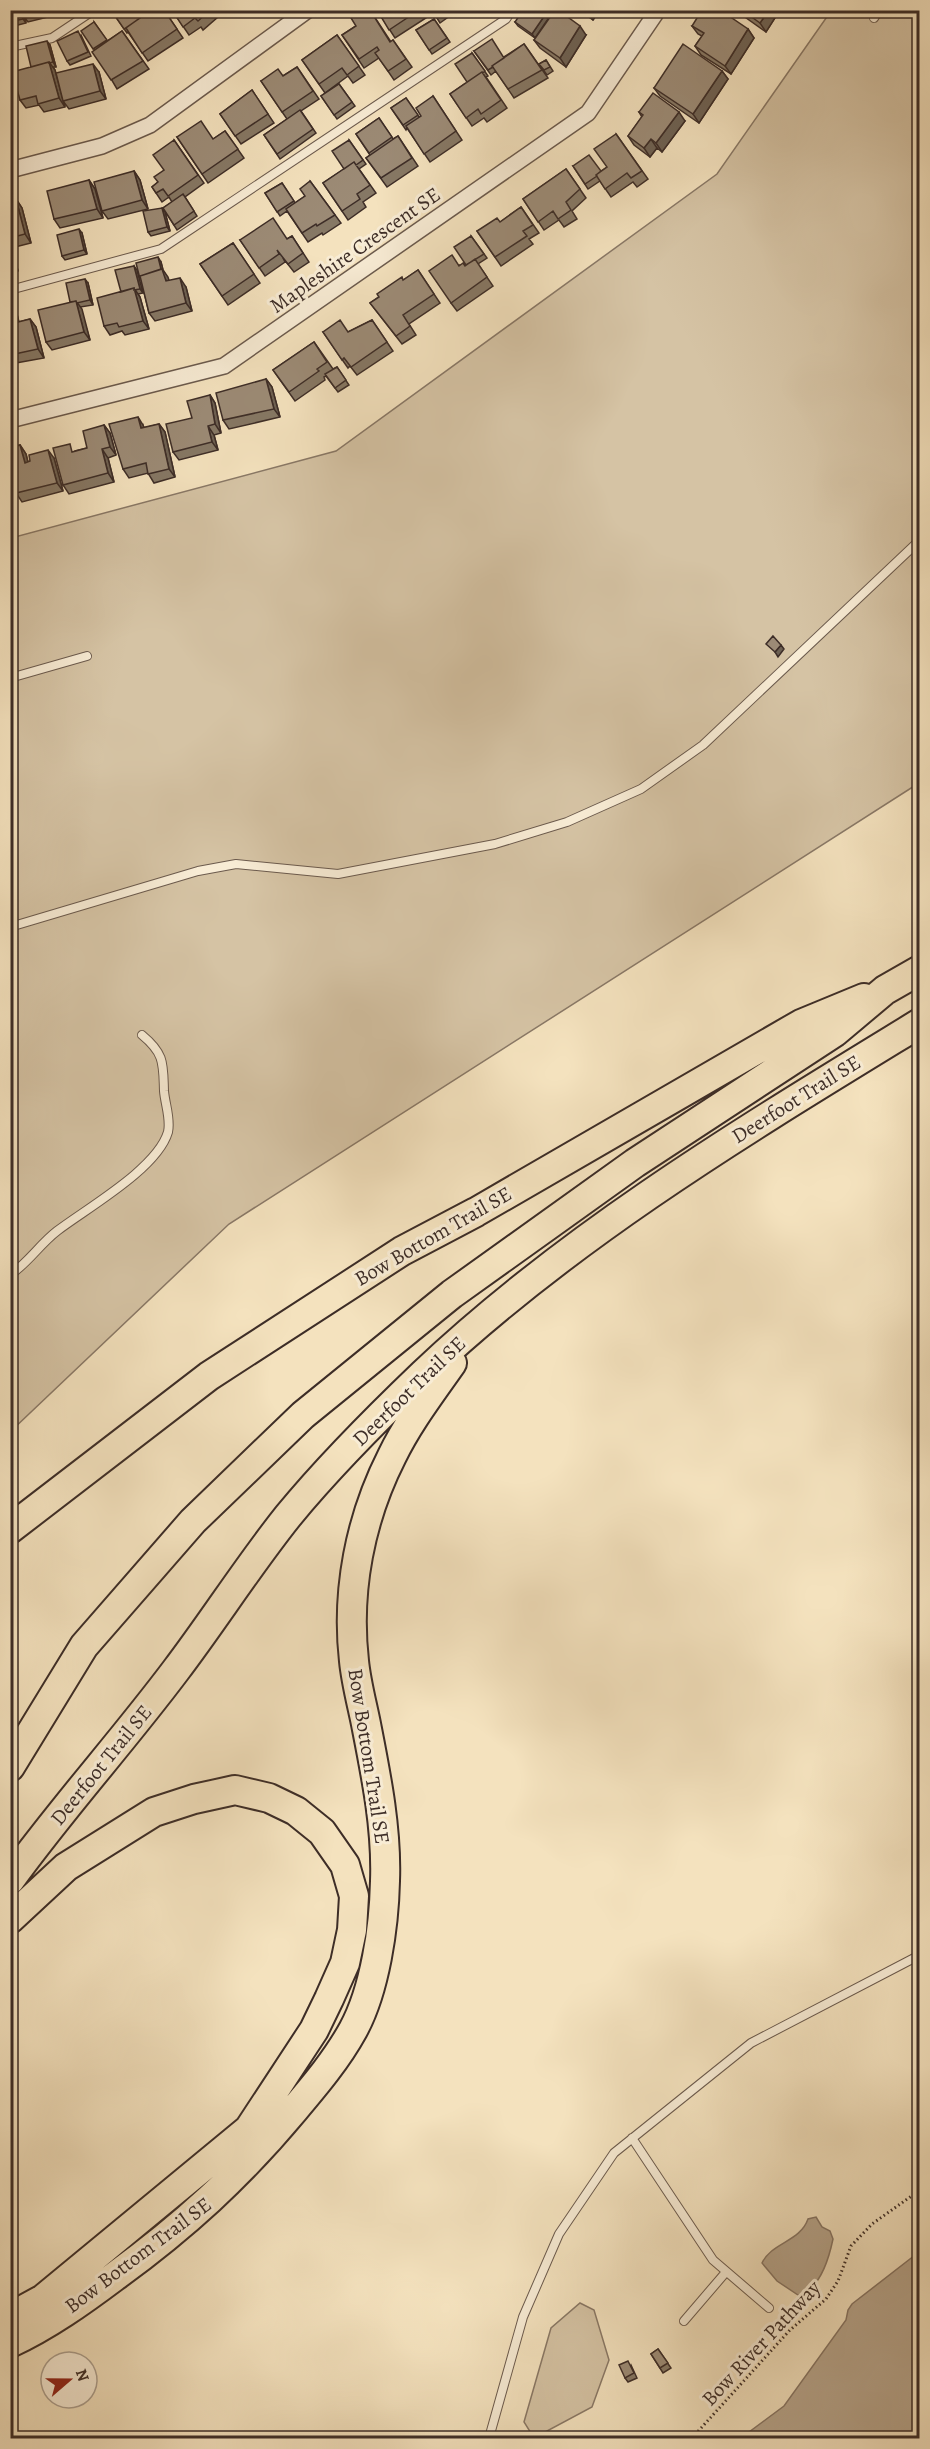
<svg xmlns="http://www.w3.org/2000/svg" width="930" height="2449" viewBox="0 0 930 2449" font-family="Alegreya,serif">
  <rect width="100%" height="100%" fill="#f4e2be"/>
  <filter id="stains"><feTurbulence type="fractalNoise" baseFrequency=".00333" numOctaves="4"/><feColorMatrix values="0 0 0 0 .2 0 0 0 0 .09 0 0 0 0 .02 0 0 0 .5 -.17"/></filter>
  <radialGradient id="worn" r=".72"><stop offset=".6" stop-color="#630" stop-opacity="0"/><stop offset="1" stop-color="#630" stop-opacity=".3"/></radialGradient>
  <path fill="#d5c3a4" stroke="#897866" stroke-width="1.5" d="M831,11H919V783L229,1224L11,1431V538L336,451L717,174Z
    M580,2303L594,2310L609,2360L592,2407L534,2438L524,2422L551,2328Z"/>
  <path fill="#b6a48b" stroke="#867463" stroke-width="1.5" d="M816,2217L822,2227L830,2231L833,2239C829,2258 820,2290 798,2295L777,2281L762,2263C772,2242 800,2242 808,2219Z
    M919,2252V2438H741L784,2406L846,2320L848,2310L852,2304Z"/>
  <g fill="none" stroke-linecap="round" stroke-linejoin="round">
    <defs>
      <path id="service" d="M874,18L879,10
        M10,47L52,38L94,10
        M10,290L161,249L506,19L512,10
        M10,678L87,656
        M10,927L198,871L236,864L338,874L495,844L567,822L641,789L703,745L920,540
        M10,1275C28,1263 40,1244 57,1231C87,1208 157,1169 168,1132C171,1119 165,1104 164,1091C163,1064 165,1054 142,1035
        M632,2138L713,2260L769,2308
        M684,2321L726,2272
        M489,2438L523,2317L559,2234L614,2153L751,2043L920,1955"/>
      <path id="minor" d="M10,170L102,146L150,125L308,10
        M10,420L224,366L588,113L658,10"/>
      <path id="motorway" d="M10,1529L209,1376L402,1251L476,1212L801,1024L864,998
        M10,1767L84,1646L193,1521L303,1415L452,1294L635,1163L835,1032L885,990L920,970
        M10,1880C62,1808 122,1742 176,1670C214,1620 248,1566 288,1516C329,1466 376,1419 423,1374C571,1234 747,1129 920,1023
        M10,1919L66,1867L154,1812L194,1799L235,1790L269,1798L296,1811L322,1832L345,1865L354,1896L352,1930L345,1963L329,1999L314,2030L249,2129L43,2299L10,2317
        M10,2343C47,2326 82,2301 114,2277C184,2226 239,2176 294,2110C316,2084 337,2059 353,2030C375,1990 384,1927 385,1881C387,1829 376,1775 366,1724C362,1704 356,1682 354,1661C346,1591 360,1519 392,1456C408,1423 431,1393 452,1363"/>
    </defs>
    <use href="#service" stroke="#6b5a4d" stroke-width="10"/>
    <use href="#minor" stroke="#6b5a4d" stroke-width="18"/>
    <use href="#motorway" stroke="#3d2d27" stroke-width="32"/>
    <path stroke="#3d2d27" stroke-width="3" stroke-dasharray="1.5 3" stroke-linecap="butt" d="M692,2438L790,2330L826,2299L838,2281L851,2246L872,2224L920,2190"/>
    <use href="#service" stroke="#f8ecd5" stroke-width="8"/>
    <use href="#minor" stroke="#f8ecd5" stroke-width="15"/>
    <use href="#motorway" stroke="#f4e2be" stroke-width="28"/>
  </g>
  <path fill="#867865" stroke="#3d2d27" stroke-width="1.5" d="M10,10H23L26,23L10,27Z
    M23,10H54L56,15L28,22L25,18Z
    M111,10L140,18L164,10L183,38L148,61L128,32L127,33Z
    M172,10H226L203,30L201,27L189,35Z
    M370,10L391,42L393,40L412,67L394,80L379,58L364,68L342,35L356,26Z
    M377,10H425L429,16L395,38Z
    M432,10H458L440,23Z
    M579,10H600L593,20Z
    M735,10H780L766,32Z
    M434,19L450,42L432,54L416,30Z
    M548,19L535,38L518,26L515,22Z
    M94,22L107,41L122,31L149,69L117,89L94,50Z
    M692,26L748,29L754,38L731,74L701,55L695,46L702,36L698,34Z
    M81,35L91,56L70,65L67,61Z
    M337,35L365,75L353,83L348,76L325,93L302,60Z
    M586,35L566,67L540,48L534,40Z
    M524,44L548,78L514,98L496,71L491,75L474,51L504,57Z
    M50,45L56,67H53L55,70L65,107L44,112L39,105L26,108L20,100L31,67Z
    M472,53L488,76L486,77L507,108L487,122L484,118L472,126L450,94L467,82Z
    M546,60L553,71L547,75L539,64Z
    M297,67L319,99L301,111L316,133L280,159L264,135L287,119L261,81L283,76Z
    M722,71L728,79L699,123L660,96L654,88Z
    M99,72L106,99L69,109L63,101Z
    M339,84L355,106L337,119L321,96Z
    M252,90L274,123L241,144L220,114Z
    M433,96L462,140L430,162L407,128L406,130L391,108L406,98L419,117L421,116Z
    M639,112L685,121L662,152L657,148L650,157L634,145L628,136L642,117Z
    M379,118L393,139L398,136L418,166L387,187L366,158L370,155L356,134Z
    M225,131L244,158L208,183L177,137L213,139Z
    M616,134L648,179L637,187L633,182L611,197L600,181L588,189L573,166L601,171L607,167Z
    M174,140L204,183L185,197L197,216L177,230L163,208L172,202L169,197L162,202L152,187L158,182L164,170Z
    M349,140L366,164L359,169L376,193L363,202L366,207L348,220L323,183L344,169Z
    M566,169L586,198L572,211L577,219L564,227L559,220L544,230L523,199Z
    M134,171L140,180L148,209L108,219L102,211Z
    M89,180L95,189L103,218L60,228L54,219Z
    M310,181L341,223L323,235L322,233L308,242L287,211L280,216L265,193L282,183L295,203L305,196Z
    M16,199L22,208L31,243L11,248L13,252L18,271L10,273V201Z
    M521,207L539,233L529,239L533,244L501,266L477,231L500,222Z
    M162,208L165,212L170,231L151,236L148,232Z
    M82,233L87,254L65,260L62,256Z
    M292,236L309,262L294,272L283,258L285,262L265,276L240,240L287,239Z
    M471,236L487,258L478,264L493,286L457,311L451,303L459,265H466Z
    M233,243L260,283L228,305L200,264Z
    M161,262L163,270L169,281L186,287L192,311L155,321L149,313L141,280Z
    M134,266L143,293L138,294L140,297L149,329L125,335L122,331L110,335L104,326Z
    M418,270L440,303L409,324L416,335L402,344L370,303Z
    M88,283L93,305L80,307L90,340L52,350L46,342L70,302Z
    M10,297L14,302L19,322L30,319L36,327L44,358L10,364Z
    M372,320L393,351L357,375L350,366L348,368L323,332H348Z
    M314,342L333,369L337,367L349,385L338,392L326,376L324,377L325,380L295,401L273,370Z
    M266,379L272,387L280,417L229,429L223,420Z
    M210,395L215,403L221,433L214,435L218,450L179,460L173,452L192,418Z
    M159,424L165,432L175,477L154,483L148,473L129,478L123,469L143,425L144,428Z
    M104,425L110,433L116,455L108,458L114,482L69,494L63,485L75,451L87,448Z
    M20,445L26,454L28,462L54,458L63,491L22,502L16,493L13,480L10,481V448Z
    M658,2349L671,2368L663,2373L651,2354Z
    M631,2365L637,2378L628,2382L625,2378Z"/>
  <path fill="#6d6153" stroke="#3d2d27" stroke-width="1.5" d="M21,10H23L26,23L23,19Z
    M588,10H600L593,20L587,12Z
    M769,10H780L766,32L760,23Z
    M545,15L548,19L535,38L532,34Z
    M580,26L586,35L566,67L560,58Z
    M748,29L754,38L731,74L725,66Z
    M47,41L50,45L56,67L53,62Z
    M49,62L55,70L65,107L59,98Z
    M93,64L99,72L106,99L100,91Z
    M722,71L728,79L699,123L693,114Z
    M679,112L685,121L662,152L656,143Z
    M651,139L657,148L650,157L644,148Z
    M134,171L140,180L148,209L142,200Z
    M89,180L95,189L103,218L97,209Z
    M16,199L22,208L31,243L25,234Z
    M162,208L165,212L170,231L167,227Z
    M79,229L82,233L87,254L84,250Z
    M10,248L13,252L18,271L15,267Z
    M158,257L161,262L163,270L168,277L172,290L162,274Z
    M134,266L137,270L143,293L140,289Z
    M180,278L186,287L192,311L186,303Z
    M85,279L88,283L93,305L90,300Z
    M134,288L140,297L149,329L143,321Z
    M11,297L14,302L19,323L16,319Z
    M76,301L82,309L90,340L84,332Z
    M30,319L36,327L44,358L38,349Z
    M266,379L272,387L280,417L274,409Z
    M210,395L215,403L221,433L215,424Z
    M138,417L143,425L147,437L141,428Z
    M159,424L165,432L175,477L169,469Z
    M104,425L110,433L116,455L110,447Z
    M208,426L214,435L218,450L212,442Z
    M20,445L26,454L30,471L25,463Z
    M102,449L108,458L114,482L108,473Z
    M48,450L54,458L63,491L57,483Z
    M781,645L784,649L778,657L775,652Z"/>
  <path fill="#9c8b76" stroke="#3d2d27" stroke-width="1.5" d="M10,10H21L23,19L10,22Z
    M23,10H52L53,11L25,18Z
    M111,10H135L140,18L124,29Z
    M151,10H164L177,29L142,53L126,28Z
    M172,10H210L198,21L195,18L183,27Z
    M363,10H370L390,42L393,40L406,59L388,71L375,53L379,50L377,47L359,59L342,35L356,26L351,18Z
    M377,10H419L389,30Z
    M432,10H439L434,14Z
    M523,10H539L545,15L532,34L515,22Z
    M555,10H558L580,26L560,58L534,40Z
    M702,10H720L748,29L725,66L695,46L704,33L692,26Z
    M742,10H769L760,23Z
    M434,19L447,38L429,50L416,30Z
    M94,22L107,40L93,49L81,31Z
    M78,31L88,52L67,61L57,41Z
    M122,31L143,61L111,80L92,52Z
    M337,35L359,66L347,75L342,68L319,84L302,60Z
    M492,39L504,58L492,66L493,67L488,70L474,51Z
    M47,41L53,62L49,63V62L31,67L26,46Z
    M524,44L542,70L508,89L492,66Z
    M683,44L722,71L693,114L654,88Z
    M472,53L485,71L483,73L482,72L467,82L455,64Z
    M546,60L550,67L544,70L539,64Z
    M49,62L59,98L38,104L36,96L20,100L12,72Z
    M93,64L100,91L63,101L56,73Z
    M297,67L313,91L282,112L261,81L278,69L283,76Z
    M482,72L501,100L481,114L478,109L466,118L450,94Z
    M339,84L352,102L334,115L321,96Z
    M252,90L268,114L235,136L220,114Z
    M653,93L679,112L656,143L651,139L644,148L628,136L643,115L639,112Z
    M433,96L456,131L424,154L406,126L421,116L416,108Z
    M406,98L418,115L403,125L391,108Z
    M300,110L313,129L277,154L264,135Z
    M379,118L392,137L369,153L356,134Z
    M201,121L213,139L225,131L238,149L202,174L177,137Z
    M616,134L642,171L631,178L627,173L605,189L596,175L607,167L594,149Z
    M398,136L412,158L381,178L366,158Z
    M174,140L198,175L168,196L163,189L156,193L152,187L158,182L154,177L164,170L153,155Z
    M349,140L363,160L356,165L354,162L344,169L332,151Z
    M589,155L601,171L596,175L597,176L585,184L573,166Z
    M354,162L370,185L357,194L360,199L342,211L323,183Z
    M566,169L580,189L566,202L571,210L558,219L553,211L538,222L523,199Z
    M134,171L142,200L102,211L94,182Z
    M89,180L97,209L54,219L47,191Z
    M310,181L335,215L317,226L316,224L302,233L286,209L305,196L300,189Z
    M282,183L294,201L277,212L265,193Z
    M183,194L194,211L174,225L163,208Z
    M16,199L25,234L10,238V201Z
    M521,207L533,225L523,231L527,236L495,257L477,231L497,218L500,222Z
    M162,208L167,227L148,232L143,211Z
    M273,218L287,239L292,236L303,253L288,264L277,250L279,254L259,268L240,240Z
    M79,229L84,250L62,256L57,235Z
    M471,236L484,254L466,265L454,247Z
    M233,243L254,274L222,296L200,264Z
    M10,249L15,267L10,268Z
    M452,255L459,266L463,263L465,266L475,259L487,277L451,303L429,271Z
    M158,257L161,269L140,276V279L136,263Z
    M134,266L140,289L134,290V288L121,292L115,270Z
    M162,269L166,281L180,278L186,303L149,313L140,276Z
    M418,270L434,294L403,315L410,326L396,336L370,303L379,297L377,294L402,277L403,280Z
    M85,279L90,300L77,303L76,301L70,302L66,283Z
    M134,288L143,321L119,327L117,323L104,326L97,298Z
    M10,297L16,319L10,320Z
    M76,301L84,332L46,342L38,310Z
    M30,319L38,349L10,355V324Z
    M340,320L348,332L372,320L387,342L351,367L344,358L342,360L323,332Z
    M314,342L327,362L317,369L319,371L289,392L273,370Z
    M337,367L346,380L335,388L325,374Z
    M266,379L274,409L223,420L216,393Z
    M210,395L215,424L208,426L212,442L173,452L166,424L192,418L187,401Z
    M138,417L141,428L159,424L169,469L148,474L146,463L123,469L109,424Z
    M104,425L110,447L102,449L108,473L63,485L53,448L70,444L72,452L87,448L83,431Z
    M20,445L25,463L30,461L29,455L48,450L57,483L16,493L10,471V448Z
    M773,636L781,645L775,652L766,644Z
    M658,2349L668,2363L660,2368L651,2354Z
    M628,2361L634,2373L625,2378L619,2365Z"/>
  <g text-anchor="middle" stroke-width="6" stroke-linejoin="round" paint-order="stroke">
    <g font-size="21" fill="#3d2d27" stroke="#f8ecd5">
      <text transform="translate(355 250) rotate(-35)" y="7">Mapleshire Crescent SE</text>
      <text transform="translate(796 1099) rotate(-32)" y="7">Deerfoot Trail SE</text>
      <text transform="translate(433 1236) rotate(-30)" y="7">Bow Bottom Trail SE</text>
      <text transform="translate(409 1391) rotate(-44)" y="7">Deerfoot Trail SE</text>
      <text transform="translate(369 1756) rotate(81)" y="7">Bow Bottom Trail SE</text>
      <text transform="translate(101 1765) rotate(-51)" y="7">Deerfoot Trail SE</text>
      <text transform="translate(138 2255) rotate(-37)" y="7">Bow Bottom Trail SE</text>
      <text transform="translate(761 2343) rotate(-47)" y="7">Bow River Pathway</text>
    </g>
  </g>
  <rect width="930" height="2449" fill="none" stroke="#f4e2be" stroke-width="36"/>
  <rect x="12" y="12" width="906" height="2425" fill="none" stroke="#3d2d27" stroke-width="3"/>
  <rect x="18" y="18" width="894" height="2413" fill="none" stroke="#3d2d27" stroke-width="1.5"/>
  <g transform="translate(69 2380) rotate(70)"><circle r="28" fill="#f8ecd5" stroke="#ada08f" stroke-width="1.5"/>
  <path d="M0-4.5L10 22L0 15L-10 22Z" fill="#8f2418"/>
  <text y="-9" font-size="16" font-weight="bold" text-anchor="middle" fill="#3d2d27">N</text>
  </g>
  <rect width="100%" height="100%" filter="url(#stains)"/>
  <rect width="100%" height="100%" fill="url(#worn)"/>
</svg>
